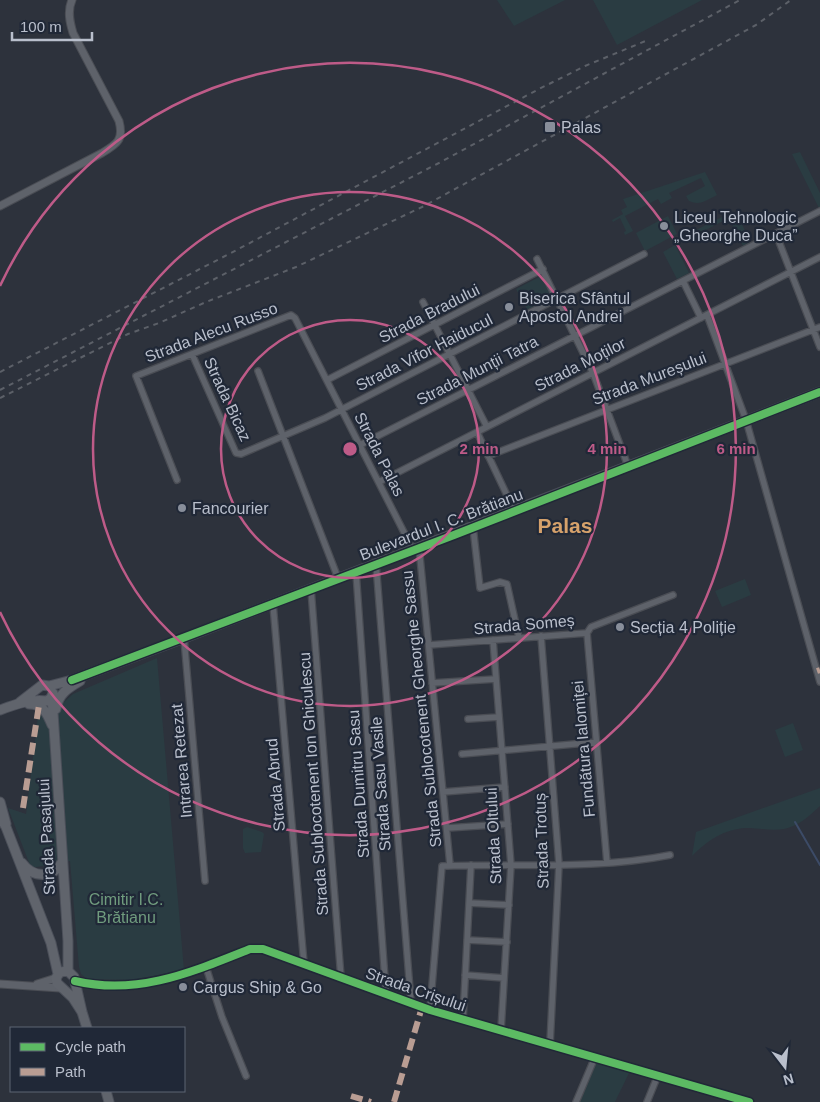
<svg xmlns="http://www.w3.org/2000/svg" width="820" height="1102" viewBox="0 0 820 1102" font-family="Arial,sans-serif">
  <rect width="100%" height="100%" fill="#2d323c"/>
  <path fill="#2a3c42" d="M497,0H565L514,26Z
    M593,0H702L617,45Z
    M800,152L820,193V207L819,208L792,154Z
    M705,172L717,195C707,200 700,206 689,201L686,196L705,186L701,178L669,193L672,198L661,204L658,199L625,216L633,231L625,235L624,232L626,231L620,218L613,222L612,220L623,214L621,210L627,207L623,199Z
    M728,214C740,214 743,227 748,237L741,238L743,242L745,241L746,243L751,242L743,246L729,218L688,239L686,235Z
    M668,216L677,234L645,251L636,233Z
    M675,245L689,273L677,279L663,252Z
    M541,276L553,298L528,311L516,289Z
    M745,579L751,595L722,607L715,591Z
    M157,658L184,970L132,980L87,979L81,974L79,967L70,861L31,868L8,808L26,814L39,708L43,710L62,704L73,694Z
    M793,723L803,750L785,757L775,730Z
    M820,788V806C809,816 799,826 784,829C771,831 759,828 746,828C724,829 707,841 692,856L696,832Z
    M247,827L262,832L264,834L261,852L245,853L243,848V829Z
    M597,1062L630,1071L615,1102H580Z"/>
  <g fill="none" stroke-linecap="round" stroke-linejoin="round">
    <path stroke="#3c4b67" stroke-width="2" d="M795,822L820,865"/>
    <defs>
      <path id="minor" d="M776,234L820,347
        M537,259L593,373L628,466
        M683,281L701,318
        M423,302L487,427
        M707,315L746,420L820,682
        M192,354L236,453L241,454L325,418L644,254
        M258,371L338,578
        M327,380L543,269
        M477,432L514,510
        M360,445L820,211
        M488,456L820,327
        M177,480L136,376L291,315L295,318L413,550
        M379,482L820,257
        M473,527L480,588L500,582L507,584L519,638
        M419,547L450,865
        M376,564L411,1003
        M356,572L386,994
        M311,589L341,978
        M273,604L304,964
        M587,633L607,863
        M541,636L559,864L550,1044
        M184,638L205,881
        M493,640L511,865L501,1030
        M429,645L587,633L591,627L673,595
        M432,683L496,679
        M468,719L499,717
        M462,754L597,742
        M443,792L505,787
        M447,828L508,824
        M469,903L509,905
        M467,940L507,942
        M206,967L222,1017L246,1076
        M465,975L504,978
        M75,981C138,996 192,972 250,949H263L430,1010L749,1102
        M430,1010L442,866C517,863 595,870 670,855
        M463,1019L471,865
        M576,1102L595,1057
        M647,1102L658,1075"/>
      <path id="tertiary" d="M0,206L102,153C117,144 124,140 119,121L73,33C70,23 67,11 72,0
        M0,984L60,988
        M37,984L56,978"/>
      <path id="primary" d="M52,697L68,941V971
        M20,702L42,685L49,686L72,680L184,638L820,392
        M29,704C43,704 47,713 52,725
        M56,709C58,694 68,688 80,681
        M0,710C16,704 30,699 47,701L51,698L53,693
        M0,802L6,824
        M0,817L6,827L51,943L58,974
        M22,863C33,878 53,879 62,862
        M82,1012L73,998L57,983L56,978L60,972L68,971L74,977L82,1012L87,1028
        M106,1091L109,1102"/>
    </defs>
    <use href="#minor" stroke="#4a4d54" stroke-width="8"/>
    <use href="#tertiary" stroke="#4a4d54" stroke-width="9"/>
    <use href="#primary" stroke="#4b4f59" stroke-width="11"/>
    <use href="#minor" stroke="#5e626a" stroke-width="5.5"/>
    <use href="#tertiary" stroke="#5e626a" stroke-width="7"/>
    <use href="#primary" stroke="#60646c" stroke-width="9"/>
    <path stroke="#5c6068" stroke-width="2" stroke-dasharray="5 5" stroke-linecap="butt" d="M0,372L231,253L539,89L585,66L648,40
      M0,390L437,164L740,0
      M0,398L128,334L159,323L206,302L296,267L422,207L756,25L791,0"/>
    <path stroke="#b99d93" stroke-width="6" stroke-dasharray="12 6" stroke-linecap="butt" d="M817,671L820,670
      M23,808L39,705
      M351,1096L371,1102
      M394,1102L422,1007"/>
    <defs>
      <path id="cycleway" d="M72,680L454,535L820,392
        M75,981C138,996 192,972 250,949H263L430,1010L749,1102"/>
    </defs>
    <use href="#cycleway" stroke="#202837" stroke-width="11"/>
    <use href="#cycleway" stroke="#5cba63" stroke-width="8"/>
  </g>
  <g fill="none" stroke="#be5b88" stroke-width="2.5">
    <circle cx="350" cy="449" r="129"/>
    <circle cx="350" cy="449" r="257"/>
    <path d="M0 286A386 386 0 1 1 0 612"/>
  </g>
  <g fill="#888e9a" stroke="#202837" stroke-width="2">
    <rect x="544" y="121" width="12" height="12" rx="2.5"/>
    <circle cx="664" cy="226" r="5"/>
    <circle cx="509" cy="307" r="5"/>
    <circle cx="182" cy="508" r="5"/>
    <circle cx="620" cy="627" r="5"/>
    <circle cx="183" cy="987" r="5"/>
  </g>
  <g text-anchor="middle" stroke-width="4.5" stroke-linejoin="round" paint-order="stroke">
    <g font-size="16" fill="#b9bfcc" stroke="#202837" text-anchor="start">
      <text x="561" y="133">Palas</text>
      <text x="674" y="223">Liceul Tehnologic<tspan x="674" dy="18">„Gheorghe Duca”</tspan></text>
      <text x="519" y="304">Biserica Sfântul<tspan x="519" dy="18">Apostol Andrei</tspan></text>
      <text x="192" y="514">Fancourier</text>
      <text x="630" y="633">Secția 4 Poliție</text>
      <text x="193" y="993">Cargus Ship &amp; Go</text>
    </g>
    <g font-size="16" fill="#b9bfcc" stroke="#202837">
      <text transform="translate(429 313) rotate(-27)" y="6">Strada Bradului</text>
      <text transform="translate(211 332) rotate(-21)" y="6">Strada Alecu Russo</text>
      <text transform="translate(424 352) rotate(-27)" y="6">Strada Vifor Haiducul</text>
      <text transform="translate(580 364) rotate(-27)" y="6">Strada Moților</text>
      <text transform="translate(477 370) rotate(-27)" y="6">Strada Munții Tatra</text>
      <text transform="translate(649 378) rotate(-21)" y="6">Strada Mureșului</text>
      <text transform="translate(228 399) rotate(65)" y="6">Strada Bicaz</text>
      <text transform="translate(380 454) rotate(63)" y="6">Strada Palas</text>
      <text transform="translate(441 524) rotate(-21)" y="6">Bulevardul I. C. Brătianu</text>
      <text transform="translate(524 624) rotate(-5)" y="6">Strada Someș</text>
      <text transform="translate(421 709) rotate(-96)" y="6">Strada Sublocotenent Gheorghe Sassu</text>
      <text transform="translate(583 749) rotate(-95)" y="6">Fundătura Ialomiței</text>
      <text transform="translate(181 761) rotate(-95)" y="6">Intrarea Retezat</text>
      <text transform="translate(313 784) rotate(-94)" y="6">Strada Sublocotenent Ion Ghiculescu</text>
      <text transform="translate(358 784) rotate(-94)" y="6">Strada Dumitru Sasu</text>
      <text transform="translate(380 784) rotate(-94)" y="6">Strada Sasu Vasile</text>
      <text transform="translate(275 785) rotate(-95)" y="6">Strada Abrud</text>
      <text transform="translate(493 836) rotate(-93)" y="6">Strada Oltului</text>
      <text transform="translate(46 837) rotate(-93)" y="6">Strada Pasajului</text>
      <text transform="translate(541 841) rotate(-92)" y="6">Strada Trotuș</text>
      <text transform="translate(416 989) rotate(19)" y="6">Strada Crișului</text>
    </g>
    <g font-size="16" fill="#709c7e" stroke="#202837">
      <text x="126" y="905">Cimitir I.C.<tspan x="126" dy="18">Brătianu</tspan></text>
    </g>
    <g font-size="21" font-weight="bold" fill="#d5a16b" stroke="#202837">
      <text x="565" y="533">Palas</text>
    </g>
  </g>
  <circle cx="350" cy="449" r="8" fill="#be5b88" stroke="#202837" stroke-width="2.5"/>
  <g font-size="15" text-anchor="middle" font-weight="bold" fill="#be5b88" stroke="#202837" stroke-width="4.5" stroke-linejoin="round" paint-order="stroke">
    <text x="479" y="454">2 min</text>
    <text x="607" y="454">4 min</text>
    <text x="736" y="454">6 min</text>
  </g>
  <rect x="10" y="1027" width="175" height="65" fill="#202837" stroke="#5d6473"/>
  <rect x="20" y="1043" width="25" height="8" fill="#5cba63" stroke="#5d6473"/>
  <text x="55" y="1052" font-size="15" fill="#b9bfcc">Cycle path</text>
  <rect x="20" y="1068" width="25" height="8" fill="#b99d93" stroke="#5d6473"/>
  <text x="55" y="1077" font-size="15" fill="#b9bfcc">Path</text>
  <g transform="translate(785 1067) rotate(164)" stroke="#202837" stroke-width="4" paint-order="stroke">
  <path d="M0-4L9 19L0 12L-9 19Z" fill="#b9bfcc"/>
  <text y="-8" font-size="14" font-weight="bold" text-anchor="middle" fill="#b9bfcc">N</text>
  </g>
  <path d="M12 32v8h80v-8" fill="none" stroke="#b9bfcc" stroke-width="2.5"/>
  <text x="20" y="32" font-size="15" fill="#b9bfcc" stroke="#202837" stroke-width="4" paint-order="stroke">100 m</text>
</svg>
